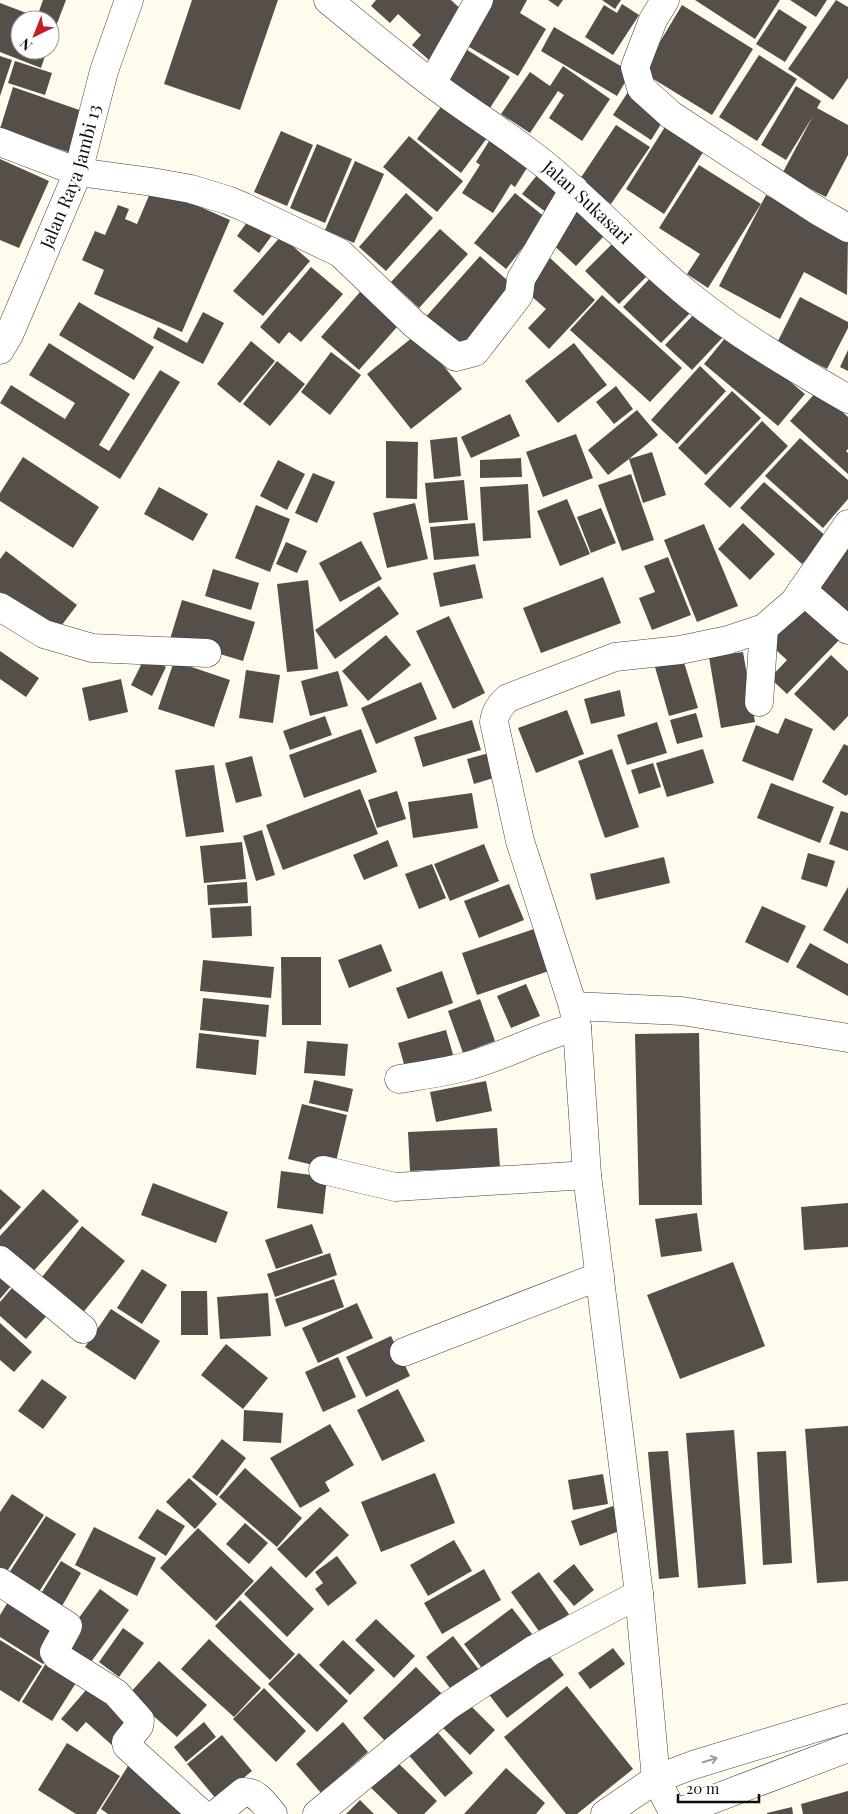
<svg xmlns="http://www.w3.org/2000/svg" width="848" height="1814" viewBox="0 0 848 1814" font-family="'Playfair Display',serif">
  <rect width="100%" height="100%" fill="#fffbed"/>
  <path fill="#564e49" d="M43,0H66L50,42V20H20V50H47L41,68L0,52V3L37,17Z
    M192,0H278L240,110L164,84Z
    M376,0H451L467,15L429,60L412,45L421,35L398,14L390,23L371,6Z
    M483,0H527L520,13L546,29L518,76L459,41Z
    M548,0H563L558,7Z
    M602,0H621L615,9Z
    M695,0H780L755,39Z
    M790,0H827L816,17Z
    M836,0L848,7V78L833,100L788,69Z
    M622,4L639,15L613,55L585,37L604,5L617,13Z
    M682,5L753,49L712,115L642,72Z
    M779,9L807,27L785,62L756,44Z
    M554,27L631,72L617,96L541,51Z
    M461,46L510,77L490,108L441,77Z
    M759,55L797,79L757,141L719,117Z
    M0,56L12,60L0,96Z
    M15,61L52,73L45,95L8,83Z
    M563,66L610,99L582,141L549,118L564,95L558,91L530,133L501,114L530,72L550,86Z
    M796,86L821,101L817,108L848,125V155L826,197L782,174L813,116L786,160L761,145Z
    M13,87L88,113L74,154L0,129Z
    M630,89L668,113L651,140L613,115Z
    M446,100L490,134L461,173L417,139Z
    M668,122L707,146L664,214L626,189Z
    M616,125L650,147L611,204L578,182Z
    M281,131L313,145L287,206L254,192Z
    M409,136L463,181L437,212L383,167Z
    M491,138L530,163L515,187L511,184L493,213L462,193L480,165L476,162Z
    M317,144L352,159L325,223L290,208Z
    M0,159L49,181L19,248L0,240Z
    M355,161L384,174L354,243L325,230Z
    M699,165L761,204L708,288L687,274L700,254L659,228Z
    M541,170L569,192L551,216L522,194Z
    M153,186L230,220L182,332L94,294L104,270L82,260L95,231L105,235L118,205L129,209L125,219L137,224Z
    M406,193L433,218L386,271L359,247Z
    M515,193L546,218L506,269L474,243Z
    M766,195L848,237L847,295L804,272L780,319L719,286Z
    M575,208L604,236L576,266L547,239Z
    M253,214L279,226L259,253L237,236Z
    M440,229L468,254L419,308L391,282Z
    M281,236L310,261L263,316L233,291Z
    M616,240L649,274L619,304L585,271Z
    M480,256L518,290L462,352L424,319Z
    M549,257L595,300L549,349L528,328L546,309L521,287Z
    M311,267L343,294L301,342L289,332L279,344L260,327Z
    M655,273L693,310L661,343L623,307Z
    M366,285L404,319L359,370L321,337Z
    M602,295L682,368L650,402L570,330Z
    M800,297L848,322V328L827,369L777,343Z
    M79,302L154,347L134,380L59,335Z
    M697,311L724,336L692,370L665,345Z
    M203,312L224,323L203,364L153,338L158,327L187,343Z
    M730,332L805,394L778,426L704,364Z
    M418,333L462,389L411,429L367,374Z
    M251,341L275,361L240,403L217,384Z
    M49,343L130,394L99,445L109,451L160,370L180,382L120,479L0,403L11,385L65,419L75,403L29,375Z
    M574,343L607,385L558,423L525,381Z
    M848,350V371L840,367Z
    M331,352L361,375L330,415L301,392Z
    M277,361L305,384L270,426L243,404Z
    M700,366L726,391L677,444L651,420Z
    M616,386L633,409L614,424L596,402Z
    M818,390L848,417V449L846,451L848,453V474L790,421Z
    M732,391L761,418L706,475L678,448Z
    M637,410L658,435L629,459L652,452L666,495L643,503L629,459L608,475L588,450Z
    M510,414L520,436L471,458L461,437Z
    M762,421L788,446L730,508L704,484Z
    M576,434L593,478L543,497L526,452Z
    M457,437L461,476L434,479L430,440Z
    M800,438L848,480V499L823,528L765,476Z
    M386,441L418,442L417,499L386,498Z
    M23,457L99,507L73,548L0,501V493Z
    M521,458L522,477L480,478V460Z
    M278,460L305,474L287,510L260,496Z
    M313,473L335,482L317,523L295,513Z
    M631,474L654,540L622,551L598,485Z
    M464,480L468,520L429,523L425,483Z
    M764,482L827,537L802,564L740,508Z
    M528,484L531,538L483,541L480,487Z
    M159,487L208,514L193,541L144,514Z
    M567,499L590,554L560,566L537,511Z
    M415,503L428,559L387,568L373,513Z
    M256,505L290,519L270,572L235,558Z
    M601,508L616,543L591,553L577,517Z
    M475,523L479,556L434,560L430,527Z
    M743,523L775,554L750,580L718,549Z
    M704,524L738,606L697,622L664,540Z
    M361,541L382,579L340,602L319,563Z
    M286,542L307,551L297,573L276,564Z
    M845,548L848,550V618L812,586Z
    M6,551L77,605L55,634L0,592V559Z
    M668,557L691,615L652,630L639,598L655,592L644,566Z
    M475,564L483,598L440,607L433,573Z
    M213,569L259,583L251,610L205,596Z
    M603,577L621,623L541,653L523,608Z
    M308,580L318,669L287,672L277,584Z
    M379,586L399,614L335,659L315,630Z
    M182,600L255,622L243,661L170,639Z
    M806,600L843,636L787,694L770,678L787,660L766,641Z
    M449,616L485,693L453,709L416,631Z
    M386,635L411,665L368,701L342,671Z
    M0,651L39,678L26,697L0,679Z
    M743,652L755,722L721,728L709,657Z
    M831,655L848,671V716L834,731L794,694Z
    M145,657L166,667L152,696L131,685Z
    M683,659L698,708L669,716L655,667Z
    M174,661L230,680L214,727L158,709Z
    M246,670L280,675L273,723L239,718Z
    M338,671L348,706L310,716L301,681Z
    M121,679L128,712L89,721L82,688Z
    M421,682L437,719L376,744L361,708Z
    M620,690L625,716L591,724L584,699Z
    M567,710L584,754L536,773L518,728Z
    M696,713L703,737L677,744L670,720Z
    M325,716L332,735L290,750L283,731Z
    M785,718L813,729L793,781L742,761L756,725L778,734Z
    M472,720L481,750L423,767L414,737Z
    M657,722L667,753L627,765L617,735Z
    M361,729L377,772L304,798L289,755Z
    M844,744L848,746V794L846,796L822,782Z
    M612,749L639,827L605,838L578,761Z
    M703,749L714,783L667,797L656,763Z
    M493,752L500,776L474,784L467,759Z
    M252,756L262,796L236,803L225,763Z
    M653,763L661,787L639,794L631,770Z
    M214,765L224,832L186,837L175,770Z
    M771,783L834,807L820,843L757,818Z
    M360,789L378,834L283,870L266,825Z
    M397,791L406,819L377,828L368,800Z
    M472,793L478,828L413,838L408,802Z
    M841,811L848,813V851L829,844Z
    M262,830L275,875L256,881L243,836Z
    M388,840L398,866L364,880L353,855Z
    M242,842L246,879L204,883L200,846Z
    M484,844L499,881L450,901L434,864Z
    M808,853L835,861L827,887L801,879Z
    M664,857L670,883L596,900L590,874Z
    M432,864L446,898L419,909L405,874Z
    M247,882L248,903L208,905L207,885Z
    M509,884L524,920L479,938L464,901Z
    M848,887V944L823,930Z
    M251,906L252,936L212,938L210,908Z
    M762,906L806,926L788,963L745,942Z
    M540,927L555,969L477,995L462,953Z
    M810,943L848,964V996L796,967Z
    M381,944L392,971L349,988L338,960Z
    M281,957H321V1025H282Z
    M203,960L274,967L271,998L200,991Z
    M442,971L453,1003L408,1019L396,988Z
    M526,984L540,1016L511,1028L497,996Z
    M203,998L269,1005L266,1037L200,1030Z
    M480,999L495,1041L463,1053L448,1011Z
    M446,1030L454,1058L406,1071L398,1043Z
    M199,1033L259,1040L256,1075L196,1068Z
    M699,1033L702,1205H639L635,1034Z
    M307,1041L348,1044L345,1076L304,1073Z
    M314,1080L353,1089L348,1112L309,1103Z
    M486,1081L492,1111L436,1122L430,1092Z
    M302,1104L347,1115L334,1170L288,1159Z
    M497,1128L500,1167L410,1171L408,1132Z
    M281,1171L327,1177L323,1214L277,1208Z
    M153,1183L228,1212L216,1243L141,1215Z
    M0,1189L21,1207L0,1230Z
    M43,1189L79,1221L29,1276L0,1249V1236Z
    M848,1203V1247L804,1250L801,1207Z
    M697,1213L702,1251L661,1257L655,1219Z
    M312,1224L323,1253L276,1269L265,1240Z
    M82,1226L125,1261L81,1315L39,1281Z
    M330,1253L337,1275L275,1297L267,1274Z
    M733,1262L765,1346L680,1379L647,1295Z
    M142,1269L167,1285L142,1324L117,1308Z
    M0,1277L11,1286L0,1299Z
    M334,1279L344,1307L285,1327L275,1299Z
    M17,1282L50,1312L26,1339L0,1316V1302Z
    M181,1291H207L208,1335H181Z
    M268,1293L271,1336L220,1339L217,1297Z
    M357,1303L373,1338L318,1363L302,1328Z
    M111,1309L160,1341L135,1380L85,1347Z
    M0,1323L32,1352L14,1372L0,1360Z
    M391,1336L410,1376L366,1397L346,1357Z
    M226,1344L268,1378L243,1409L201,1375Z
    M338,1357L356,1397L323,1412L305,1372Z
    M42,1379L67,1397L43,1429L18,1411Z
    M398,1389L425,1441L382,1461L357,1410Z
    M244,1410L283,1413L281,1443L243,1441Z
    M330,1424L354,1465L325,1482L330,1491L300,1508L270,1458Z
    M848,1426V1581L817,1583L805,1429Z
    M734,1430L746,1584L698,1588L686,1433Z
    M222,1439L246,1458L217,1496L192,1477Z
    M668,1451L679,1577L659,1579L648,1452Z
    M786,1451L792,1563L763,1565L757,1452Z
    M245,1468L302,1518L277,1547L219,1497Z
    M435,1473L455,1523L381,1552L361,1502Z
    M603,1474L608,1504L573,1510L568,1480Z
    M189,1478L217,1504L195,1529L166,1502Z
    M12,1494L44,1515L2,1579L0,1578V1512Z
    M613,1506L622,1530L580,1546L571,1521Z
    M320,1507L349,1535L306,1578L277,1549Z
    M157,1509L185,1526L166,1556L138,1538Z
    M46,1516L76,1534L35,1598L5,1579Z
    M245,1523L268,1543L249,1564L226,1544Z
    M94,1527L156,1558L137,1596L75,1565Z
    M198,1528L254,1581L216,1621L160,1568Z
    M454,1540L472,1571L428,1596L410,1565Z
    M337,1556L357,1583L328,1606L315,1589L323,1583L315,1572Z
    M61,1561L81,1573L58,1613L37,1600Z
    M574,1564L594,1590L574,1606L553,1581Z
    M271,1566L314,1609L287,1637L244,1594Z
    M484,1569L501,1600L442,1634L424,1603Z
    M539,1572L569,1614L541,1634L511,1592Z
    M100,1589L129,1610L88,1666L59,1645Z
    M11,1597L65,1631L43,1664L0,1637V1615Z
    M240,1600L295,1654L270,1680L215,1626Z
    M512,1608L532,1634L484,1671L464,1644Z
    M376,1619L415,1656L394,1678L355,1640Z
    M123,1628L144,1643L119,1677L99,1662Z
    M453,1636L480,1671L453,1692L426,1657Z
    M209,1639L261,1688L234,1717L181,1669Z
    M0,1640L42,1666L19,1702L0,1690Z
    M343,1640L375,1670L350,1695L319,1665Z
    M613,1648L625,1664L590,1689L578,1673Z
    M544,1649L564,1675L507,1718L487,1692Z
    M299,1653L348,1701L317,1732L268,1684Z
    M48,1660L79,1678L52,1721L22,1702Z
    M159,1661L207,1705L177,1737L129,1694Z
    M416,1667L442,1694L389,1745L363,1718Z
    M93,1682L137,1720L114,1747L86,1722L77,1732L61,1719Z
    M567,1686L633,1769L577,1814H566L504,1737Z
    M264,1688L306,1731L276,1762L233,1719Z
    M466,1701L495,1730L470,1755L441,1726Z
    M204,1722L216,1737L186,1762L174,1747Z
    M343,1722L368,1752L321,1793L296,1764Z
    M434,1728L473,1773L445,1797L406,1752Z
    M222,1735L252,1771L217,1800L187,1764Z
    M67,1743L120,1776L96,1814H76L38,1790Z
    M393,1758L437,1801L424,1814H398L367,1784Z
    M128,1766L187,1804L180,1814H108L101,1809Z
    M506,1768L545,1803L536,1814H464Z
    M848,1791V1814H803L801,1804Z
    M360,1800L374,1814H346Z
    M792,1807L793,1814H767V1813Z"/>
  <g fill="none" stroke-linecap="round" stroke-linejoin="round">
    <defs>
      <g id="minor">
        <path id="s1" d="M328,0C362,28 396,56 431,83C468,111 508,135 544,164C595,206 639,255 690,296C739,336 793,367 848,399"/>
        <path d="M665,0L653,20L635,67L641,88L671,115L818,211L848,228"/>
        <path d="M432,83L479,0"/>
        <path d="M0,142L78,172L152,182L191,189L227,200L244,207L340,253L414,324L456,357L475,352L519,295L521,279L574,189"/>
        <path id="s2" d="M0,350L9,335L78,172L104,71L129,0"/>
        <path d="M802,590L848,630"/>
        <path d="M0,607L44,634L92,648L207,653"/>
        <path d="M759,702L764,628"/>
        <path d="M573,1006L682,1011L848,1038"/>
        <path d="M399,1079C423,1075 448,1072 471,1065C507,1055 540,1036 577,1027"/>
        <path d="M323,1170L395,1187L587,1175"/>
        <path d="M0,1260L83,1329"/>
        <path d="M404,1352L600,1276"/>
        <path d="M0,1582L68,1626L54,1652L57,1656L116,1693L140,1720L139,1726L126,1742L127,1746L202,1814"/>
        <path d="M216,1814L243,1792C257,1791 265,1805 273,1814"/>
        <path d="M317,1814L448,1706L533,1650L639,1594"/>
        <path d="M605,1814L656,1779L693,1765L848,1718"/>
        <path d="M674,1814L656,1779L639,1594L587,1175L577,1027L573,1006L520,841L494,722C495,713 501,704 508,698L615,657L680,650L728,640L764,628L794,602L848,524"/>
        <path d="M674,1814L848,1748"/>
      </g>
    </defs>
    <use href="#minor" stroke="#404040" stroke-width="29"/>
    <use href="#minor" stroke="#fff" stroke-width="28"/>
  </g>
  <defs><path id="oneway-shaft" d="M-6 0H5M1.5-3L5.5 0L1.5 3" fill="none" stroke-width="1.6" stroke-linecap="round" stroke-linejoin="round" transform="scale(1.25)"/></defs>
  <use stroke="#9e9e9e" href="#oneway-shaft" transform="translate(710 1760) rotate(-17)"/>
  <g text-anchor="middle" stroke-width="5" stroke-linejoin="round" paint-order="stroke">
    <g font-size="18" fill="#0d0d0d" stroke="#fff">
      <text dy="6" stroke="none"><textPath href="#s2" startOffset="188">Jalan Raya Jambi 13</textPath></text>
      <text dy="6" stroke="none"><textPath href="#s1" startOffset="329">Jalan Sukasari</textPath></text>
    </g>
  </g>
  <g transform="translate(35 35) rotate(223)"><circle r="24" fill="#ffffff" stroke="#9e9e9e"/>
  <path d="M0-4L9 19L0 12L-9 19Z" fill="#c21f26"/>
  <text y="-8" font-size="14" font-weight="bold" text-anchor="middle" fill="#0d0d0d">N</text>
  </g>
  <path d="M678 1794v8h81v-8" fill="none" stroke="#0d0d0d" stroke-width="2.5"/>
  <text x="686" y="1794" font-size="15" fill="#0d0d0d" stroke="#ffffff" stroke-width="4" paint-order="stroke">20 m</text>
</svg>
